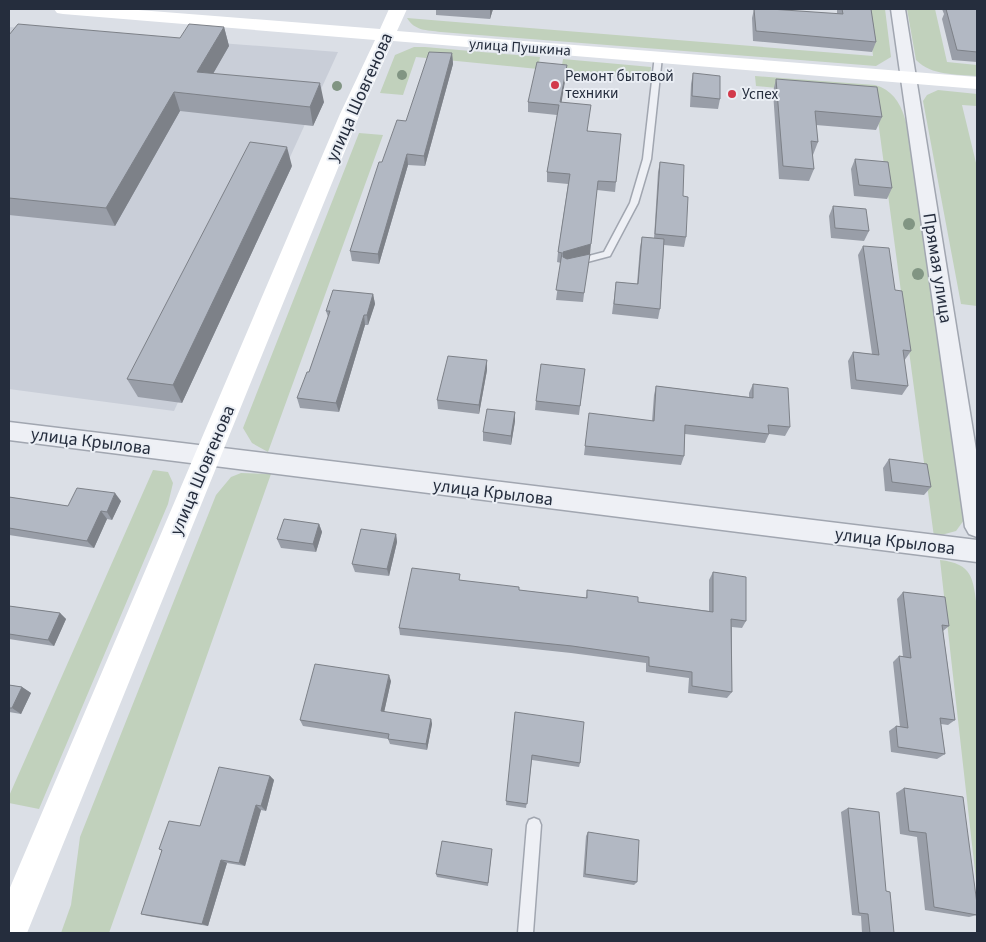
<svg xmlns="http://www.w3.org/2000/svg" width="986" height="942" viewBox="0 0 986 942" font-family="'Source Sans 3',sans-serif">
  <rect width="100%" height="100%" fill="#dbdfe6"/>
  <path fill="#c9ced8" d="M9,27L338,52L174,411L9,389Z"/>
  <path fill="#c1d1bc" d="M868,9H885L891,57L876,66L441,32C426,30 415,31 407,18L873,56Z
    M907,9H935L947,62L977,65V76C956,74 932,76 916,60Z
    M414,47H425L540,57L538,69L416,57L403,95L380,93L395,55Z
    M563,59L651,67L650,79L561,71Z
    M755,76L875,85C908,94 908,135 913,163L964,520L956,531L934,537L875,98L756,86Z
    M938,90L977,94V106L962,105L977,167V306L961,304L923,101L927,95Z
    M359,133L383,135L268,452L252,443L243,428Z
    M153,470L168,472L173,483L168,504L39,809L9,803V796Z
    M241,473L271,474L109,933H61L71,905L80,837L216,495L231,477Z
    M940,560C973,564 973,578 977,608V889Z"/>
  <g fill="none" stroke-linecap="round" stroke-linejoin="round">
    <defs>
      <path id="lane" d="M655,55L662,57L651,159L638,203L610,256L576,265L573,264V260L604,252L630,203L643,159Z
        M534,818L539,820L541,825L533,933H518L527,825L529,820Z"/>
      <path id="street" d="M891,9H905L977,456V537L969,534L965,527Z
        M9,422L977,540V562L9,440Z"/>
    </defs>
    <use href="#lane" stroke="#a1a6b0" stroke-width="3"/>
    <use href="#street" stroke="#a1a6b0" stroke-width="3"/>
    <use href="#lane" fill="#eef0f5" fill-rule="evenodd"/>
    <use href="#street" fill="#eef0f5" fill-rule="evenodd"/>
    <path fill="#fff" fill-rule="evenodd" d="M54,9H126L380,29L389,9H407L397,31L977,77V89L393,41L360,114L27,933H9V890L340,114L375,40L63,14L57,13Z"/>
  </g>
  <g fill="#819583">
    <circle cx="402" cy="75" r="5"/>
    <circle cx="337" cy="86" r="5"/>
    <circle cx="909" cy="224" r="6"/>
    <circle cx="918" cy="274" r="6"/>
  </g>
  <path fill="#999ea8" d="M349,9H366L365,10Z
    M436,9H493L490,19L436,15Z
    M754,9H770L837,14V9H871L876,42L872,52L753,41L752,18Z
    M942,9H977V62L952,60L942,19L944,14Z
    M224,27L229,46L213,74L324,102L313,126L180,111L115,226L9,215V35L180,38Z
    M452,53L453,64L425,166L408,165L379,264L352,261L350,251L382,162L406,121Z
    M693,73L720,99L718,109L690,107L691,84Z
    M566,75L561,102L588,131L616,182L615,192L597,190L583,302L556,300L561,263L557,262L558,252L568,184L547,182V172L557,115L528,112V102Z
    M776,79L882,117L876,130L816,125L818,142L813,155H812L814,169L809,181L779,179L773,92Z
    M855,159L892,188L887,199L854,196L851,169Z
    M660,162L683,196L686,237L684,247L664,245L660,309L658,319L612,314L616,282L637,284L640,247L642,237L654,238L658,172Z
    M292,166L182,403L138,397L127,379Z
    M833,206L869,231L864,241L831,238L829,216Z
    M863,246L895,290L911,351L904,361L908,386L902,395L851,389L848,361L853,352L872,354L858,255Z
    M373,294L375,304L368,325H365L339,412L300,408L297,398L309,372L328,317L326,311Z
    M487,360V370L479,414L438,409L437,400Z
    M585,369L579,415L535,410L536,401Z
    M753,384L790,427L785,436L769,434L765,443L685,434L684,456L681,465L584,455L588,422L652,421L654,395L656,386L749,397V393Z
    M515,412V421L511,445L483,441V432Z
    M889,459L931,487L924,495L885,491L883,468Z
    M9,497L68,506L121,501L112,520L107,519L94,548L9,535Z
    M319,524L322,532L316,552L281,548L277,539Z
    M396,534L397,542L389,576L355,572L352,564Z
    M713,572L746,621L742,628L732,627V692L727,698L688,693L689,678L646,672V663L571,653L400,635L399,628L461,580L519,590L586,598L587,590L638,602L709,611V580Z
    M903,592L949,626L943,631L955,720L948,725L941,724L945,754L937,759L891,752L889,731L896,726L900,727L893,662L899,656L903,657L897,599Z
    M9,606L60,613L66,619L54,646L9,639Z
    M391,681L384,712L431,719L432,724L427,750L390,744L388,739L303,726L300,720Z
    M9,685L22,687L31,693L21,714L9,712Z
    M515,712L580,763L579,767L532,760L526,808L506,805Z
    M270,776L274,780L266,811L261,810L245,866L227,863L208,926L148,916L141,914L162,851L159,849L200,826Z
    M904,788L977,904V915L969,917L925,910L917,837L900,834L896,793Z
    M848,808L886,891L894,933H862L861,916L852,915L841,812Z
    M588,832L637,882L634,885L583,877L586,836Z
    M492,849L488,886L437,877L436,874Z"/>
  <path fill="#7d8188" d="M490,9H493L490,19Z
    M224,27L229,46L203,91L197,72Z
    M452,53L453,64L425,166L424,156Z
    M567,65L566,75L560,112V102Z
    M320,83L324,102L313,126L310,107Z
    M174,92L180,111L115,226L106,208Z
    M287,147L292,166L182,403L173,385Z
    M407,154L408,165L379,264L378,254Z
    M591,244L590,254L562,262L563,252Z
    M373,294L375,304L368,325L367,315Z
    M364,315L365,325L339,412L336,403Z
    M487,360V370L479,414V405Z
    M515,412V421L511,445V436Z
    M115,493L121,501L112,520L107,512Z
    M101,511L107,519L94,548L87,541Z
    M319,524L322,532L316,552L313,544Z
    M396,534L397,542L389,576L387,569Z
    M60,613L66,619L54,646L48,640Z
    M389,675L391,681L383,717L381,711Z
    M22,687L31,693L21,714L12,708Z
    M431,719L432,724L427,750L426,744Z
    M270,776L274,780L266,811L261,806Z
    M256,805L261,810L245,866L239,863Z
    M221,860L227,863L208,926L202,924Z"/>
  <path fill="#b2b8c3" stroke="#7d8188" d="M754,9H770L843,14L842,9H871L876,42L756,31Z
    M946,9H977V52L957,50Z
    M18,24L180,38L189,24L224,27L197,72L320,83L310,107L174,92L106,208L9,198V35Z
    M429,52L452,53L424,156L407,154L378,254L350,251L379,162H382L397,120L406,121Z
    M537,62L567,65L560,102L591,105L587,131L621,134L616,182L598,181L591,244L563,252V257L567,259L590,254L584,293L556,290L562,253L558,252L570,174L547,172L559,105L528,102Z
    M693,73L720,76V99L692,96Z
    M776,79L877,87L882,117L815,111L818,142L811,141L814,169L783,166Z
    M250,142L287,147L173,385L127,379Z
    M855,159L888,162L892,188L859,185Z
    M660,162L684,165L683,196L688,197L686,237L655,234Z
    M833,206L866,209L869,231L835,228Z
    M642,237L664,239L660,309L614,304L616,282L638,284Z
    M863,246L889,248L895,290L902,291L911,351L903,350L908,386L856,380L853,352L879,355Z
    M333,290L373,294L367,315H364L336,403L297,398L307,372H309L330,311H326Z
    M448,356L487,360L479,405L437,400Z
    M541,364L585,369L580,406L536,401Z
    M753,384L788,388L790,427L768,425L769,434L685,425L684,456L585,446L589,413L654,421L656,386L753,398Z
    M487,409L515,412L511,436L483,432Z
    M889,459L927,464L931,487L892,482Z
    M77,488L115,493L107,512L101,511L87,541L9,528V497L68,506Z
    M284,519L319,524L313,544L277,539Z
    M361,529L396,534L387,569L352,564Z
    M412,568L460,574L459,580L519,587V590L587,598V590L638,597V602L713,612V572L746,577V621L731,619L732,692L692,686V672L649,666V657L572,646L399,628Z
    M903,592L945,597L949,626L942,625L955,720L940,718L945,754L898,747L896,726L908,728L899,656L911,658Z
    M9,606L60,613L48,640L9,634Z
    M315,664L389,675L381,711L431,719L426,744L388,739L389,734L300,720Z
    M9,685L22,687L12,708H9Z
    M515,712L584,722L580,763L532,755L527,804L506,801Z
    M219,767L270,776L261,806L256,805L239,863L221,860L202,924L141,914L162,850L159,849L169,821L200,826Z
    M904,788L963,797L977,904V915L934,907L926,833L909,831Z
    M848,808L879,812L886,891L890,892L894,933H870L868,914L859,913Z
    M588,832L639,840L637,882L585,874Z
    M442,841L492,849L488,883L436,874Z"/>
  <g fill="#d23a4b" stroke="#eaeef4" stroke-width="2">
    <circle cx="555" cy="85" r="5"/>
    <circle cx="732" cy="94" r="5"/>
  </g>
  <g text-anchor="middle" stroke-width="4" stroke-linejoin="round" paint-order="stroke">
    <g font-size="15" fill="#252d3d" stroke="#eaeef4">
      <text transform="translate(520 47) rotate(4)" y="5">улица Пушкина</text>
    </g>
    <g font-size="15" fill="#252d3d" stroke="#eaeef4" text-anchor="start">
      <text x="565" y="81">Ремонт бытовой<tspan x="565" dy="17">техники</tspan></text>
      <text x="742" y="99">Успех</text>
    </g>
    <g font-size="18" fill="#252d3d" stroke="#eaeef4">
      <text transform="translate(359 97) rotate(-66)" y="6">улица Шовгенова</text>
      <text transform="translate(938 268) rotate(81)" y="6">Прямая улица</text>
      <text transform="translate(91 441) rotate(7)" y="6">улица Крылова</text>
      <text transform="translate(202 470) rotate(-67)" y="6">улица Шовгенова</text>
      <text transform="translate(493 492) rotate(7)" y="6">улица Крылова</text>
      <text transform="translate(895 541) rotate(7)" y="6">улица Крылова</text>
    </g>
  </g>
  <rect width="986" height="942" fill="none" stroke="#252d3d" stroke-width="20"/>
</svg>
